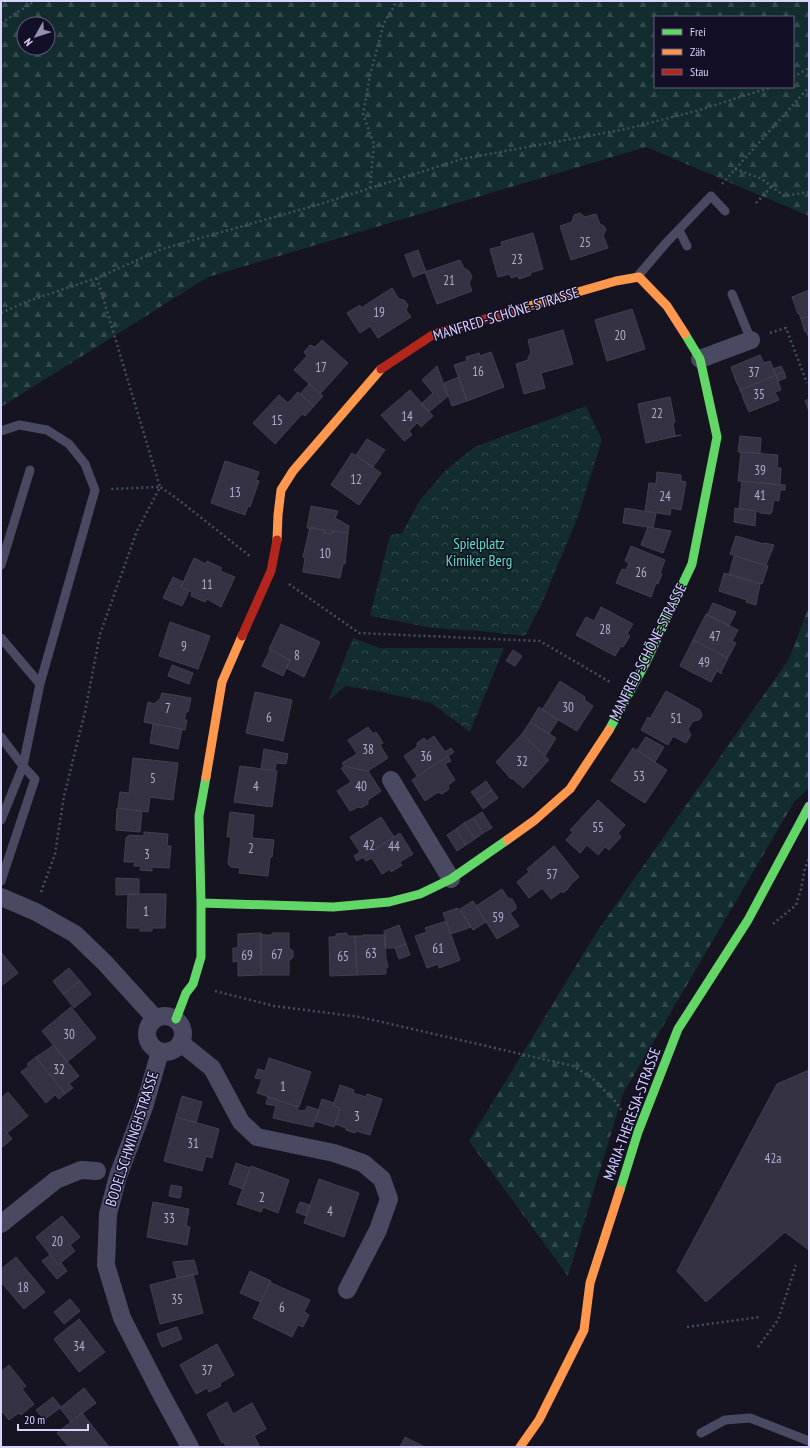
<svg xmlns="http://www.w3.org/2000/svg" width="810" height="1448" viewBox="0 0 810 1448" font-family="'PT Sans Narrow',sans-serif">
  <defs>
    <pattern id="forest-firs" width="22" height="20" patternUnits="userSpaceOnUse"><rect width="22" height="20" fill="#132c2d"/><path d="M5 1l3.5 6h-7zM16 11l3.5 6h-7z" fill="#354a4c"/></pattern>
    <pattern id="park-crowns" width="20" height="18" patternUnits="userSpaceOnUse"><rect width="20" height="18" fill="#132c2d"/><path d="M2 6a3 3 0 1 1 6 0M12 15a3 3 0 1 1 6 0" fill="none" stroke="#354a4c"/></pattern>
  </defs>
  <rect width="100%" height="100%" fill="#161421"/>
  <path fill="url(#forest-firs)" fill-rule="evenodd" d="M1,1H809V216L646,147L208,277L1,407ZM655,17H793V87H655ZM24,24H48V48H24Z
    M809,606V788L794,802L623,1094L568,1276L469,1141L596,933L789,659Z"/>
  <path fill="url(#park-crowns)" d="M586,406L602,440L577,519L542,603L525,636L481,631L433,628L370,616L390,535L402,533L420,500L444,472L474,447Z
    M353,638L380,648H504L470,732L431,703L377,691L345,686L328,701Z"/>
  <path fill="#343243" stroke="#433f54" d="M580,213L585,217L596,214L600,224L604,226L606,230L603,235L608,248L571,260L560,226L572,222L574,215Z
    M533,233L543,269L530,273L531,275L519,279L518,276L511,278L510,274L498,277L490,249L502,246L501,242Z
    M418,250L426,272L413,277L405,255Z
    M460,260L464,268L469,271L472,277L469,283L472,291L437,304L425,272Z
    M392,288L399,299L404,300L408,305L406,310L411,317L378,338L370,326L360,333L347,313L360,305L361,308Z
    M809,290V316L801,319L799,313L798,314L792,297Z
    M632,309L645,349L607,361L595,320Z
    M809,316V338L806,331L805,332L801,319Z
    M563,330L573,364L541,373L545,388L524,394L516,364L528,360V358L531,352L528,340Z
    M322,340L348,363L320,394L294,370L307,356L304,352L310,345L315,347Z
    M491,352L504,387L467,401L454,365L467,361L466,357L479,353L480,356Z
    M760,355L764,363L770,361L776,375L740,390L738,384H737L731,367Z
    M437,366L448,396L429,412L421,404L433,393L422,380Z
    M781,366L784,372L776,375L773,369Z
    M784,372L786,378L778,381L776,375Z
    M776,375L781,390L775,392L779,400L749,412L742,396H743L740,390Z
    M459,377L467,401L452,406L444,383Z
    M309,384L323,396L314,406L300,394Z
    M410,390L433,416L421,427L417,423L409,431L412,435L404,441L381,415Z
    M298,392L314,406L305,416L302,414L275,444L253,423L279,395L288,403Z
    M670,397L675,422L673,423L675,436L681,435L646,443L638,404Z
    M809,399V411L805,401Z
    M740,436L761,438L760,453L738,452Z
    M367,439L385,450L373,467L356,455Z
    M741,452L778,455L777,468H781L780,485L738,481Z
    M352,453L381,473L359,505L331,485Z
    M225,461L259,472L256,480L259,481L250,507L248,506L245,515L211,503Z
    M657,472L681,475V481L686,482L681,510L671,508L670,515L645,511L649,483L656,484Z
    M742,481L785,485V490H780L779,501L774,500L772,512L770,514L760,513L758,511L739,509Z
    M311,506L338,511L335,518L349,526L348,533L333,531L332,534L324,533L325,530L307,528Z
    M625,508L656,513L653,528L623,523Z
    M735,508L756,511L755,526L734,522Z
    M310,527L325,530L324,533L332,534L333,531L348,533L345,564H343L340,578L303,572L305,558L303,557Z
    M648,527L671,531L663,553L641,545Z
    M736,536L764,544L765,543L774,545L766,565L730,554Z
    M631,546L665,560L660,573L662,574L658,584L656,583L651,597L616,583L622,569L626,570L629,563L625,561Z
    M734,556L768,566L762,584L729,574Z
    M194,558L206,564L207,561L222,568L220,571L235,577L221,607L207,599L205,602L191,596L192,592L181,587Z
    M724,573L760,584L756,605L746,602L747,600L719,591Z
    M173,577L183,582L181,587L189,591L182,606L163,598Z
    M713,603L736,612L729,626L707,615Z
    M601,607L633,624L627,634L630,636L623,647L621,646L615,656L576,635L586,617L594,621Z
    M706,614L738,630L732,641L736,643L728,658L693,640Z
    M170,622L210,636L198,669L159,656Z
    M281,624L320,642L304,677L286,668L290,660L269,649Z
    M693,640L728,658L721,672L722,674L717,671L711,682L680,666Z
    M270,650L290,660L283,676L262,666Z
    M513,650L522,656L515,666L506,661Z
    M172,665L193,673L189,684L168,676Z
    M560,681L585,697L584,700L593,706L577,731L542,710Z
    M666,691L700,710L702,716L699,720L693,721L688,729L691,735L686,743L673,736L668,745L641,730L648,717L650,719Z
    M255,692L292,700L283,741L246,733Z
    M162,693L191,698L188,712H186L184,720H187L185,730L144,722L148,702L154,704L160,699Z
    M539,707L558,720L549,734L530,722Z
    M530,722L556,738L545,756L522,734Z
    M153,724L182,729L178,749L150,743Z
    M368,727L373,734L376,732L383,743L380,745L388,758L368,771L344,766L342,763L357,754L348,740Z
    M522,734L549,760L523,788L512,778L511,779L496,762Z
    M434,736L445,752L451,748L454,752L417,776L404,756L417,747V743L424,738L427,741Z
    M646,737L664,747L655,762L637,750Z
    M633,748L667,770L645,803L611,781Z
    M264,749L288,754L286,764L276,763L275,770L261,769Z
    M448,756L451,761L445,764L455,780L448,785L449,789L442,794L438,792L425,801L412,780Z
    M133,758L178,763L173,800L150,797L148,812L118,808L120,792L129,793Z
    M240,766L277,771L272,807L234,802Z
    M344,766L368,771L381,791L368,800V804L361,808L358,807L350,811L337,791L351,782L341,768Z
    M486,781L492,790L477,800L471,792Z
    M492,790L498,798L483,809L477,800Z
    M598,800L625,825L618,833L621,837L609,850L605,847L598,855L587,845L580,853L566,840L573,832L570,830Z
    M117,808L142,811L140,832L116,830Z
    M230,812L254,815L252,838L274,840L272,857H270L268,876L239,873L240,868L231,867L228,864L231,837H227Z
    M482,812L492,828L483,833L473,818Z
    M381,817L394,837L357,861L354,856L360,852L350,837Z
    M473,818L483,833L475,839L464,823Z
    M464,823L475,839L466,845L456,829Z
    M456,829L466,845L457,851L447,835Z
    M144,832L168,834L167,846H171L169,868L152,867V871L140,870L141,866H134L135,862H124L126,838L129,835L144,836Z
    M400,833L413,854L400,862L402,865L391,872L390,869L382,874L372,858L366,861L363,857Z
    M554,846L579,877L572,883L567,890L563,893L562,891L551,899L542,888L529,898L517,882L529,872L527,869Z
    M116,878L139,879V894L116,895Z
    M502,889L508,898L512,899L516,906V909L510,913L519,926L497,939L476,906Z
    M128,894H166L165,928H152V931H140V928H127Z
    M473,901L486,922L473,930L460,909Z
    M458,908L471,927L451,934L443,913Z
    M446,921L460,960L439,968L438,964L427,968L415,936L427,932L425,928Z
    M399,925L406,944L395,948H385L384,931Z
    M261,933V975L238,976V961L233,962V948H238V934Z
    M261,933L262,935H272V933H289V948L293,951V957L289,961V975H261Z
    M347,933V936H355L357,975L330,976L329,937H336V934Z
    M363,935H385L386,959L388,967L386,968V974L357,975L355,936H363Z
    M406,944L410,955L399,959L395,948Z
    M1,952L18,973L1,986Z
    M69,968L80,981L63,994L53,981Z
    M80,981L91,994L74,1008L63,994Z
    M71,1007L96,1038L67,1062L42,1031Z
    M54,1045L79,1076L69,1084L73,1088L65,1094L36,1057Z
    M36,1057L65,1094L59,1099L55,1095L46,1103L21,1072L29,1066L27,1064Z
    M269,1058L311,1072L299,1107L257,1093L262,1079L255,1078L258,1069L265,1071Z
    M809,1070V1250L785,1232L706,1302L677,1271L777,1084Z
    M340,1085L354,1090L353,1093L366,1097L367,1094L382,1099L370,1135L356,1131L355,1133L346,1130V1128L335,1124L340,1108L333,1106Z
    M8,1092L28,1116L7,1133L12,1139L1,1148V1098Z
    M182,1096L202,1102L196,1123L176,1117Z
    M268,1097L298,1107L297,1110L305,1111L307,1106L319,1110L313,1127L273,1118L276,1106L266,1104Z
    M322,1099L334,1103L333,1106L340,1108L334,1127L315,1121Z
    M176,1117L219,1129L212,1158L206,1156L202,1171L164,1161Z
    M236,1163L250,1168L243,1189L229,1184Z
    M251,1166L289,1180L278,1213L263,1207L261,1212L237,1204Z
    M319,1179L359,1193L344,1237L304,1223Z
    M171,1185L182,1187L180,1198L169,1196Z
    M153,1202L189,1209L186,1226L190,1227L187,1245L147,1237Z
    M300,1202L310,1205L306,1216L296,1212Z
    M62,1216L80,1237L70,1245L75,1251L58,1265L36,1237Z
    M50,1255L58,1265L61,1263L67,1271L57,1279L42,1261Z
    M16,1257L45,1292L24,1309L1,1282V1269Z
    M194,1260L198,1274L177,1278L173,1262Z
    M250,1271L271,1281L260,1302L240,1293Z
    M193,1274L203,1313L160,1324L150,1285Z
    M270,1282L271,1283L310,1300L304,1312L309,1315L303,1327L298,1325L292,1337L253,1318Z
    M70,1299L80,1311L64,1324L54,1312Z
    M79,1319L105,1352L79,1372L54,1339Z
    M177,1327L182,1339L162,1347L157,1334Z
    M217,1344L234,1375L220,1383L221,1386L209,1392L207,1388L196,1394L180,1365Z
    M9,1365L26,1386L22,1389L34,1404L21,1415L19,1413L9,1420L1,1410V1372Z
    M84,1388L96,1403L71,1422L60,1408Z
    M53,1397L61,1407L44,1420L36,1410Z
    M227,1402L233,1414L252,1403L266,1429L254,1436L259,1445L255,1447H226L224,1442L222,1443L207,1414Z
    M82,1413L109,1447H69L57,1433Z
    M405,1437L425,1447H400Z"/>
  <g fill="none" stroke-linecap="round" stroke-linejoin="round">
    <path stroke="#44505f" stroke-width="2.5" stroke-dasharray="2 3" stroke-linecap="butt" d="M1,23L35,1
      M793,77L809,68
      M735,169L762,179L784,196L809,192
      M722,184L809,87
      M370,188L374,144L363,114L370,75L384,23L397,1
      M756,203L772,186
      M97,278L160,487L111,489
      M1,313L28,301L97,278L162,249L317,205L462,159L626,129L696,111L772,87
      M770,333L786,328L807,383
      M289,584L359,633L540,641L610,682
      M41,892L55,854L64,796L85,712L100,634L137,531L160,487L175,497L251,557
      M773,924L796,905L801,889L805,868L809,859
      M215,991L274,1006L360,1017L573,1066L592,1078L614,1100L622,1111
      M687,1327L760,1317
      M758,1347L778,1320L796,1265"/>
    <path stroke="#4a4962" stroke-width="9" d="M679,230L687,246
      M637,277L666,243L711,196L725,211
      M732,294L751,340
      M1,431L19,425L47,430L69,444L85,464L95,490L40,684
      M1,565L30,470
      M1,638L40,684L23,766L1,737
      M1,820L23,766L35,779L1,881
      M701,1433L725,1420L750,1418L809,1441"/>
    <path stroke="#4a4962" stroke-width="18" d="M700,359L751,340
      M391,780L451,879
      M1,897L36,912L75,934L105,963L155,1018
      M147 1034a18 18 0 1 1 36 0a18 18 0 1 1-36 0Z
      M181,1043L212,1068L241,1122L257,1137L334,1153L363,1163L382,1179L389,1199L378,1230L347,1290
      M160,1052L144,1107L118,1176L108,1214L106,1265L122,1318L160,1392L190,1447
      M1,1224L56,1180L81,1170L97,1171"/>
    <path stroke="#63d668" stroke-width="9" d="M609,730L646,662L692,564L717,437L700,359L685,334
      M201,903L199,816L206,777
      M176,1019L186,993L193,984L201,957V903L333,907L389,902L420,894L451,879L507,840
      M620,1190L638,1132L678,1029L748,920L809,806"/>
    <path stroke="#ff974d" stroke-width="9" d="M512,311L616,281L639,277L667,306L685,334
      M277,540L278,515L281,490L293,471L381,369
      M206,777L222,682L242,636
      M507,840L535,820L570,789L609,730
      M520,1447L539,1420L584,1330L590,1283L620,1190"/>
    <path stroke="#b3261e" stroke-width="9" d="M381,369L434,334L512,311
      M242,636L271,571L277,540"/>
  </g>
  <g text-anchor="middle" stroke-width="3" stroke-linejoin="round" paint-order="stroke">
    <g font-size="13" fill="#b0acd0">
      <text x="585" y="247">25</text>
      <text x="517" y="264">23</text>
      <text x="449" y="285">21</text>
      <text x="379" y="317">19</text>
      <text x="620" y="340">20</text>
      <text x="321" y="372">17</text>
      <text x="478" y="376">16</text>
      <text x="754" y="377">37</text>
      <text x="759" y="399">35</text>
      <text x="657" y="418">22</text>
      <text x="407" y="421">14</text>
      <text x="277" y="425">15</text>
      <text x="760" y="475">39</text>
      <text x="356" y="484">12</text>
      <text x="235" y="497">13</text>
      <text x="760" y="500">41</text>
      <text x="665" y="501">24</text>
      <text x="325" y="558">10</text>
      <text x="641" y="577">26</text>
      <text x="207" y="589">11</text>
      <text x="605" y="634">28</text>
      <text x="715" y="641">47</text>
      <text x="184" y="651">9</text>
      <text x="297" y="660">8</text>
      <text x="704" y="667">49</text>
      <text x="568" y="712">30</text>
      <text x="168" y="713">7</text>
      <text x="269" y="722">6</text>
      <text x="676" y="723">51</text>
      <text x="368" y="754">38</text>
      <text x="426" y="761">36</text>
      <text x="522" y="766">32</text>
      <text x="639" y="781">53</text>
      <text x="153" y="783">5</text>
      <text x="256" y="791">4</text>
      <text x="361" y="791">40</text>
      <text x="598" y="832">55</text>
      <text x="369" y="850">42</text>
      <text x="394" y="851">44</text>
      <text x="251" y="853">2</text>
      <text x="147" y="859">3</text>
      <text x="552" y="879">57</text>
      <text x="146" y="916">1</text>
      <text x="498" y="922">59</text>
      <text x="438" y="953">61</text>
      <text x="371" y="958">63</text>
      <text x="277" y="959">67</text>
      <text x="247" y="960">69</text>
      <text x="343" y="961">65</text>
      <text x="69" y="1039">30</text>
      <text x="59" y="1074">32</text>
      <text x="283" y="1091">1</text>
      <text x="357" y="1121">3</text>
      <text x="193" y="1148">31</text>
      <text x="773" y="1163">42a</text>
      <text x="262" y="1202">2</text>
      <text x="330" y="1216">4</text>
      <text x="169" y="1223">33</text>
      <text x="57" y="1246">20</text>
      <text x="23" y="1292">18</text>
      <text x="177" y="1304">35</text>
      <text x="282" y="1312">6</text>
      <text x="79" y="1351">34</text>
      <text x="207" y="1375">37</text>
    </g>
    <g font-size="15" fill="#d9d4ff" stroke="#130f26">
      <text transform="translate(506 314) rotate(-17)" y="5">MANFRED-SCHÖNE-STRASSE</text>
      <text transform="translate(648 652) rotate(-63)" y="5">MANFRED-SCHÖNE-STRASSE</text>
      <text transform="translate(632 1114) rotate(-70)" y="5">MARIA-THERESIA-STRASSE</text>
      <text transform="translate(132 1139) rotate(-72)" y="5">BODELSCHWINGHSTRASSE</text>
    </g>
    <g font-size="15" fill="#5fe0c0" stroke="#130f26">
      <text x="479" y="549">Spielplatz<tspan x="479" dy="17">Kimiker Berg</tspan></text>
    </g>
  </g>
  <rect width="810" height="1448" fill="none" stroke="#d9d4ff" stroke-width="4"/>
  <rect x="654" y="16" width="140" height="72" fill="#130f26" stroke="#625e7d"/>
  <rect x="662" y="29" width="20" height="6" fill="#63d668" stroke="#625e7d"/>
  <text x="690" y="36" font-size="12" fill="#d9d4ff">Frei</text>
  <rect x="662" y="49" width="20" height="6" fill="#ff974d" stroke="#625e7d"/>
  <text x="690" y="56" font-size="12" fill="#d9d4ff">Zäh</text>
  <rect x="662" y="69" width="20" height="6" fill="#b3261e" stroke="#625e7d"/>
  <text x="690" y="76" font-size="12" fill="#d9d4ff">Stau</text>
  <g transform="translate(36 36) rotate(231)"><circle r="19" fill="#130f26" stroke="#625e7d"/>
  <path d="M0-3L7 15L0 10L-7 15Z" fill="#9591b1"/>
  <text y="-6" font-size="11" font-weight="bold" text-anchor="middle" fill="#d9d4ff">N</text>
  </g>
  <path d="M18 1424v6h70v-6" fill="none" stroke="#d9d4ff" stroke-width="2"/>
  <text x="24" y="1424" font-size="12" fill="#d9d4ff" stroke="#130f26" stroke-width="3" paint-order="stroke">20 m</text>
</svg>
